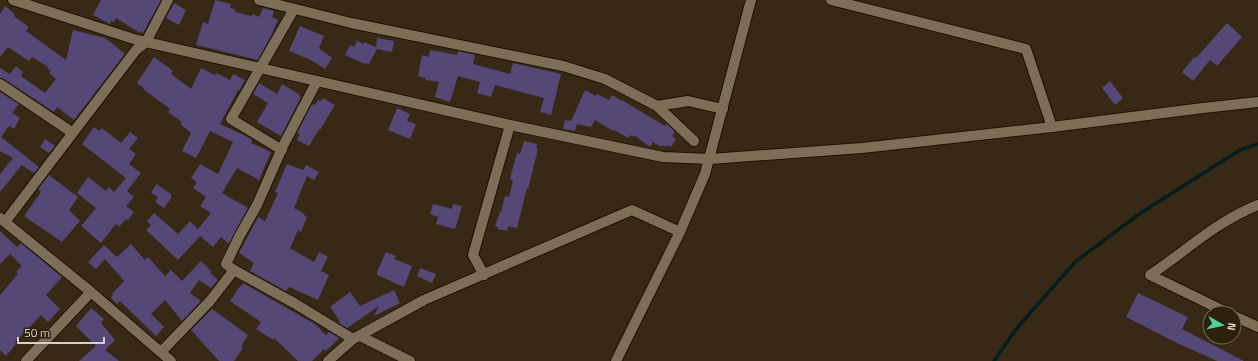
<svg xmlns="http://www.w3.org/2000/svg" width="1258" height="361" viewBox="0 0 1258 361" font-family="'Titillium Web',sans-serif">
  <rect width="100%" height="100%" fill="#372915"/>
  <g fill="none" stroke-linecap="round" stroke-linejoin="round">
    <path stroke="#041d1d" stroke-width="3.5" d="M994,361L1017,328L1075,262L1139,214L1240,150L1258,144"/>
  </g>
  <path fill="#554776" d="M101,0H161L143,33L141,31L140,33L116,18L114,22L111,21L110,24L93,15Z
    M215,0L231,4L230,8L235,9V12L251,16L253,14L259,17L263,8L274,11L272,17L278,20L271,36L258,60L196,45L203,22L208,24Z
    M174,3L186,10L179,25L166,18Z
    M5,6L15,14L14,16L29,27L26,31L66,60L73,30L105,38L125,54L74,120L57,107L54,112L4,79L0,78V68L10,74L16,66L23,72L21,76L45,93L56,79L49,73L51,71L47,68L48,67L32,57L29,61L8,47L0,57V14Z
    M1227,23L1242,37L1217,66L1210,60L1193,81L1182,72L1194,57L1196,58Z
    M300,26L324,36L319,48L332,58L325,69L311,60L289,51Z
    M377,38L394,41L392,52L377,49L369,64L365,63V64L345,55L350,45L354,47L357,41L364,44V42L376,47Z
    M430,50L457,55L458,51L475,55L473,64L510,74L513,63L561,74L551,115L540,112L544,98L495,85L491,97L477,93L480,82L458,76L450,102L435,97L439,82L426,80L425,78L418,76L422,55L429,57Z
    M154,57L173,71L171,74L191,89L201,68L215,75L216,73L230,80L233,74L245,80L239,91L238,90L220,124L244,135L252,140L251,143L271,152L259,180L237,168L222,193L248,208L229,244L221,237L213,247L200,236L178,260L146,230L151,225L147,221L154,213L178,234L190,221L198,229L211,213L200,206L206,197L193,188L197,182L191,178L200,164L218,174L233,142L210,131L196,158L182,151L191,133L180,124L182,122L168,112L170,109L143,89L144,88L137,83Z
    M1110,81L1123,98L1115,105L1102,88Z
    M259,83L277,94L282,84L300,95L299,96L301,97L281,136L257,122L268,103L253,94Z
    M585,90L596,96L597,94L609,100L612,95L622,101V100L665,126L666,124L669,126L675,132L672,136L676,139L671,147L667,145L666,147L662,145L661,147L653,142L650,147L634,135L633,137L630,135L628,138L614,130L613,131L595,120L591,127L577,124L575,131L563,129L565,120L571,121Z
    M0,92L19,104L12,113L20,118L14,129L9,126L1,137L39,167L34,173L22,165L0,192V174L13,158L0,151Z
    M323,98L335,105L320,130L319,129L309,146L297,140L300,134L297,133L312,104L315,105L318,100L321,101Z
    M397,108L410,114L407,121L416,124L410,139L388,130Z
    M94,127L99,131L102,128L121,143L130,132L138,138L129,149L136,154L129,164L141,173L127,191L134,197L126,206L134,212L128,220L126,219L119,227L116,224L101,243L81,226L96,208L77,193L88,177L106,191L109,187L114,192L126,178L82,144Z
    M45,139L55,146L49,153L40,147Z
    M524,141L537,144L536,148L538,149L528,189L527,188L517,228L508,226L507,231L498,229V227L495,226L500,212H501L505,196L509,197L513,180L510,179L513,167L517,153L520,154Z
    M287,164L303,170L306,165L319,172L314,180L307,176L294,208L305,214L304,216L307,217L301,232L298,230L290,248L314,262L319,252L328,257L321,271L329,275L318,300L289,287L286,291L250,271L254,263L239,253L258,217L265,221L278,193L275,192Z
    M49,175L78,197L69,210L80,221L62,242L24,216L41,192L38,189Z
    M156,184L171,194V198L164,208L155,202L158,197L151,193Z
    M433,204L452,209L453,204L462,206L455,229L436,224L438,217L430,214Z
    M0,231L17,247L21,243L62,277L46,295L60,309L48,322L41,315L15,342L16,344L6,356L0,350V295L18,274L16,272L22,266L10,254L0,264Z
    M131,244L145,260L148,257L165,276L171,270L182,281L201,261L212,272L210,273L218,280L211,288L199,280L190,293L201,301L182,321L165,300L151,314L164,327L156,336L120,301L117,304L111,298L113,295L112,294L124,281L105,259L96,269L88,262L104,245L117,257Z
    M386,252L396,256L394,259L412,266L404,287L377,275V272Z
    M420,268L436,274L432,283L417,276Z
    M243,283L315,324L326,335L329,332L339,338L326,351L324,349L312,361H298L274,338L273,340L256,329L261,322L230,301L241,285L242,286Z
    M394,290L400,303L374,316L379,306L347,328L338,322L340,321L330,307L350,292L360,306Z
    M1138,293L1188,317L1182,329L1244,361H1217L1177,343L1126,317Z
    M91,308L104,319L101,323L115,340L105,350L119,361H79L96,346L76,326Z
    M212,309L248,335L241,346L243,348L234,361H219L191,330Z"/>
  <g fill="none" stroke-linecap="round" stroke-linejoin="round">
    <defs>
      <path id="minor" d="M259,0L351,23L563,66L605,79L657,106L694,141
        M831,0L1026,49L1052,127
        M0,84L73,133
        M657,106L688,101L723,109
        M282,150L231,119L294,9
        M0,218L91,292L171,361
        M5,222L136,50L146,42L168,0
        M234,270L294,303L353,339
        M484,275L473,255L510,125
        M1228,313L1150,275C1186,251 1217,221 1258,205
        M1234,316L1258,327
        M360,336L410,361
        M161,352L210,301L234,270L226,264L240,235L257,205L283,146L317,81
        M26,361L91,292
        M328,361L353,339L424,300L632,210L680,232"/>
      <path id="tertiary" d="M13,0L137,40L510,125L663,157L710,159L862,148L1052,127L1203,108L1258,102
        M616,361L680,232L705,174L751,0"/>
    </defs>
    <use href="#minor" stroke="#1e1201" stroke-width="12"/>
    <use href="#tertiary" stroke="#1e1201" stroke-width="12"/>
    <use href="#minor" stroke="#7d6e58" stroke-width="10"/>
    <use href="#tertiary" stroke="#7d6e58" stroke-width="10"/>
  </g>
  <g transform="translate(1222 325) rotate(99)"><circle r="19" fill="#2d200c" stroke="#716656"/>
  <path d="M0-3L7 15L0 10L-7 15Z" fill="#49d49c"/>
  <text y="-6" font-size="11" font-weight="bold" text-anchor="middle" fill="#d8d0c4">N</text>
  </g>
  <path d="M18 337v6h86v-6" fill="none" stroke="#d8d0c4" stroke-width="2"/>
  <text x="24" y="337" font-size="12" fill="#d8d0c4" stroke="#2d200c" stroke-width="3" paint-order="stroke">50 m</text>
</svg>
